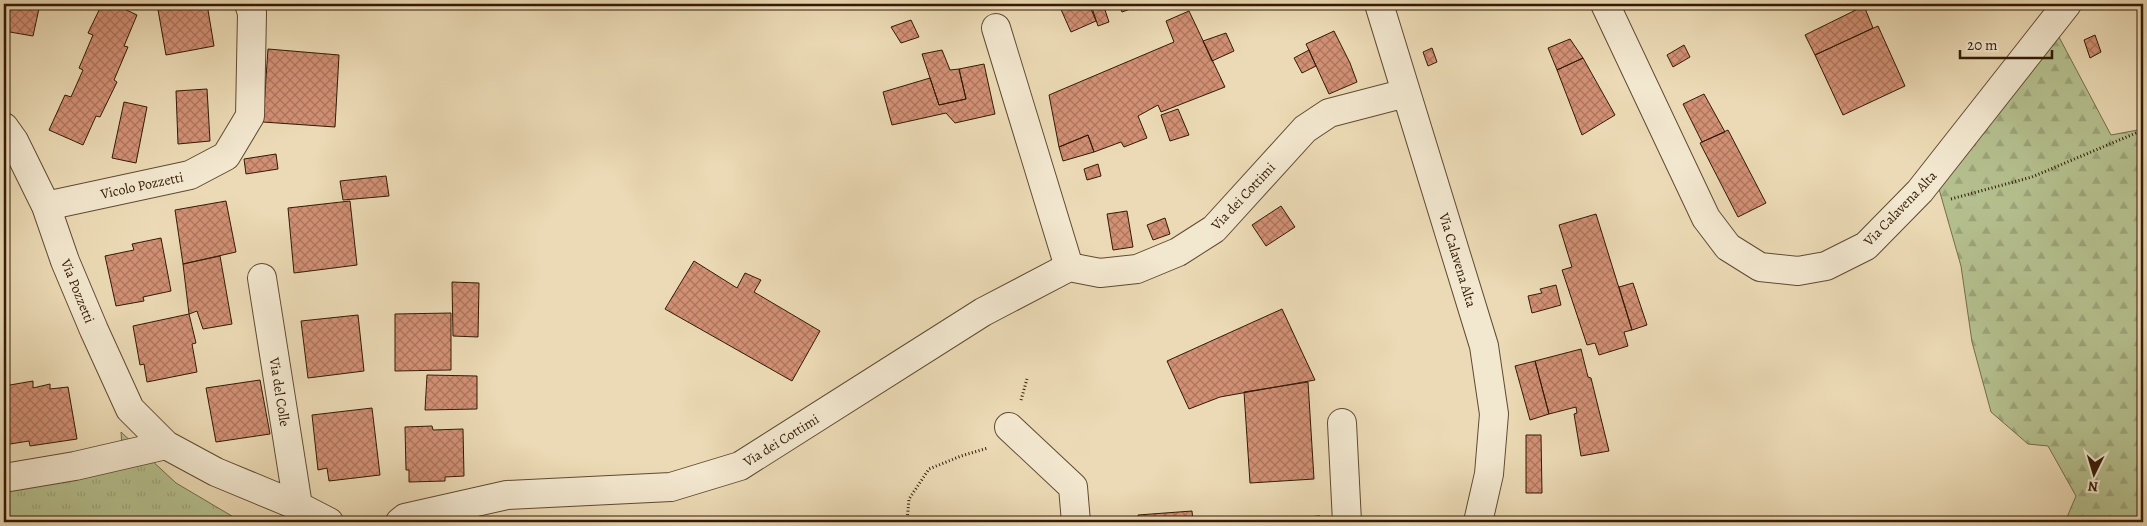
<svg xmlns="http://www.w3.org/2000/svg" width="2147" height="526" viewBox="0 0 2147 526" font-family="Alegreya,serif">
  <defs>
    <pattern id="grass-tufts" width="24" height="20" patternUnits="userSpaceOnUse" patternTransform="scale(1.25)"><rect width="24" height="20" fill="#b5c08f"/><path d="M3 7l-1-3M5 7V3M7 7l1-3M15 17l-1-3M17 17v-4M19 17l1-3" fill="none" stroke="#9ca47a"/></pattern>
    <pattern id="forest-firs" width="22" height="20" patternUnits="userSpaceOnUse" patternTransform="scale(1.25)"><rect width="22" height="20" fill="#b5c08f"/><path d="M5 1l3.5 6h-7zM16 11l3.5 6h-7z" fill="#9ca47a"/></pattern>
    <pattern id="building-cross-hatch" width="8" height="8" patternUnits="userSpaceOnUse" patternTransform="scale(1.25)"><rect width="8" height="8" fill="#d29075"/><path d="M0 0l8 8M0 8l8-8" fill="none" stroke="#ab755e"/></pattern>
  </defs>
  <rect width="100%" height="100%" fill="#ebdab5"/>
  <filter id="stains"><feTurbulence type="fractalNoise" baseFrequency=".004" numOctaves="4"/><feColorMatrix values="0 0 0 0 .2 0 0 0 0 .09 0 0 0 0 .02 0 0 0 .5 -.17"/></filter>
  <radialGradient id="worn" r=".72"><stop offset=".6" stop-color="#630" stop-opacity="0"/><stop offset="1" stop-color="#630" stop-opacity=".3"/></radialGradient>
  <path fill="url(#grass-tufts)" stroke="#746d4a" d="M121,432L176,483L242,522H4V475L122,446Z"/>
  <path fill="url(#forest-firs)" stroke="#746d4a" d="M2051,22L2111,135L2143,129V522H2065L2076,496L2048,446L2028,444L1991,412L1972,342L1961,266L1935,175Z"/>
  <path fill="url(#building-cross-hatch)" stroke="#331a05" d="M4,4H40L33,36L4,31Z
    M102,4H114L137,15L124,46L128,47L114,80L117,82L100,117L96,116L83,145L49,130L65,95L71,97L83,70L79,68L93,35L88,33Z
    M157,4H207L214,46L166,55Z
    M1061,4H1089L1096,21L1071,32L1059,5Z
    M1095,4H1103L1109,22L1098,26L1091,5Z
    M1119,4H1144L1122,12Z
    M1864,6L1873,28L1815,55L1805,35Z
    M1189,11L1225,87L1161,112L1158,105L1138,116L1147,138L1124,147L1121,142L1094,152L1088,135L1059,147L1049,95L1174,42L1166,21Z
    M911,20L919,37L901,43L891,27Z
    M1878,26L1905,86L1843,115L1815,55Z
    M1334,31L1350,63L1357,82L1329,94L1306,44Z
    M1226,33L1234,51L1212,61L1203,41Z
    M2095,35L2101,52L2090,58L2084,40Z
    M1570,39L1583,58L1557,70L1548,48Z
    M1684,45L1690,57L1673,67L1667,55Z
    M1432,48L1437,62L1428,66L1423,52Z
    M268,49L339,55L335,127L263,122Z
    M942,50L950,70L959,69L966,99L939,105L922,54Z
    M1309,50L1316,66L1302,73L1294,58Z
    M1583,58L1615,115L1582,135L1557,70Z
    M984,64L995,114L955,123L946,113L892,125L883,92L930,78L939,105L966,99L959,69Z
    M207,89L210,141L178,144L176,91Z
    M1704,94L1725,132L1702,142L1683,104Z
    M124,102L147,107L136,163L112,158Z
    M1178,109L1189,135L1170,141L1161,115Z
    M1728,130L1766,203L1738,217L1700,143Z
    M1088,135L1094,152L1063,161L1059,147Z
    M276,154L278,169L246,174L244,159Z
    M1098,164L1101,176L1087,180L1084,169Z
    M386,176L389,196L343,200L340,181Z
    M226,201L236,252L183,264L175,210Z
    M350,201L357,265L294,273L288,208Z
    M1281,206L1295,227L1266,246L1252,225Z
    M1127,211L1133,247L1113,250L1107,214Z
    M1596,214L1632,330L1624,332L1628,346L1599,355L1595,343L1587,345L1562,270L1572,267L1559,225Z
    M1165,218L1170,234L1153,240L1147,225Z
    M161,238L171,291L143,297L144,301L116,306L105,256L134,250L132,244Z
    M220,256L232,324L203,329L197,311L189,314L183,264Z
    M694,261L737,288L745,273L761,280L754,292L820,331L792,381L665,309Z
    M452,282L479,283L478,337L453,336Z
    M1633,283L1647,325L1632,330L1619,287Z
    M1556,285L1561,305L1532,313L1528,296L1542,293L1540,289Z
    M1282,309L1315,380L1220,397L1189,409L1167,361Z
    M451,313V370L395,371V314Z
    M189,314L196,343L192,344L197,372L147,382L144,364L140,365L133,326Z
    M358,315L364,371L308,378L301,321Z
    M1581,349L1588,377L1591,378L1609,451L1581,456L1574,414L1577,413L1576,407L1549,414L1535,361Z
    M1535,361L1549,414L1530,420L1515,366Z
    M427,375L477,376V409L425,410Z
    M260,380L270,434L216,442L206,388Z
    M33,381V388L50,384V389L68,387L77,439L30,446L29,441L4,445V386Z
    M1308,382L1314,479L1250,483L1244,392Z
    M372,408L380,475L329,481L327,468L318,470L312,415Z
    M432,426L433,430L463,429L464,476L445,477V481L409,482V470H406L405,427Z
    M1526,435H1541L1542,493H1526Z
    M1192,511L1193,522H1138V515Z
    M1320,516V522H1234Z"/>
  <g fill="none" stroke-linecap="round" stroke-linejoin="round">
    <defs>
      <path id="minor" d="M1379,4L1484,346L1494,414L1489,474L1478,522
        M1605,4L1706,218L1728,247L1760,267L1798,271L1826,266L1866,246L1920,191L2067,4
        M996,28L1069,267L1100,273L1137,269L1178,252L1214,229L1305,129L1329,113L1406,93
        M4,127L14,141L46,206L65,261L94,330L130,409L166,445L216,472L298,506L329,522
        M46,206L190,175L226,156L250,116L252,13L249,4
        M262,278L298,506
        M1342,423L1347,522
        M1009,427L1073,487L1076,522
        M4,478L75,466L166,445
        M400,522L405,518L507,495L671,487L740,466L983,312L1069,267"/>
    </defs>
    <use href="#minor" stroke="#614a31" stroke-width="30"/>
    <path stroke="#331a05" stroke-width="3" stroke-dasharray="1 2.5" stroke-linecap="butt" d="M1951,199L2032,177L2143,130
      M1021,400L1027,379
      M907,522L909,499L929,469L961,456L988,448"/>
    <use href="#minor" stroke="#f2e7cf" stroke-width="28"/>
  </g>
  <g text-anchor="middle" stroke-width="5" stroke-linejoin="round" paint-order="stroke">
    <g font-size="14" fill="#331a05" stroke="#f2e7cf">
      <text transform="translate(142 185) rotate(-12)" y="5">Vicolo Pozzetti</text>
      <text transform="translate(1243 196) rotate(-47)" y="5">Via dei Cottimi</text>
      <text transform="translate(1900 208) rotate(-46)" y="5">Via Calavena Alta</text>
      <text transform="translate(1458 260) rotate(73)" y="5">Via Calavena Alta</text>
      <text transform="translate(78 291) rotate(68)" y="5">Via Pozzetti</text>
      <text transform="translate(280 392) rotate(81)" y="5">Via del Colle</text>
      <text transform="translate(781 440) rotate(-32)" y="5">Via dei Cottimi</text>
    </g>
  </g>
  <rect width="2147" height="526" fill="none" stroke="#ebdab5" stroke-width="20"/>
  <rect x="5" y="5" width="2137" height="516" fill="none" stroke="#331a05" stroke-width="2.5"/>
  <rect x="10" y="10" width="2127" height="506" fill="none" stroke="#331a05"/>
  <g transform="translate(2094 474) rotate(185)" stroke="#f2e7cf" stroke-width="4" paint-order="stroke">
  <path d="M0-4L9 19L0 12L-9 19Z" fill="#331a05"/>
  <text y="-8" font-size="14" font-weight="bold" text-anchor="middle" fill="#331a05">N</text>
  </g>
  <path d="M1960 50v8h92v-8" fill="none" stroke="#331a05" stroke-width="2.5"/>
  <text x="1967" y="50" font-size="15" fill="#331a05" stroke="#f2e7cf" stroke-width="4" paint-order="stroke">20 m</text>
  <rect width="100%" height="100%" filter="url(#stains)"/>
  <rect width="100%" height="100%" fill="url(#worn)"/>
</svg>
